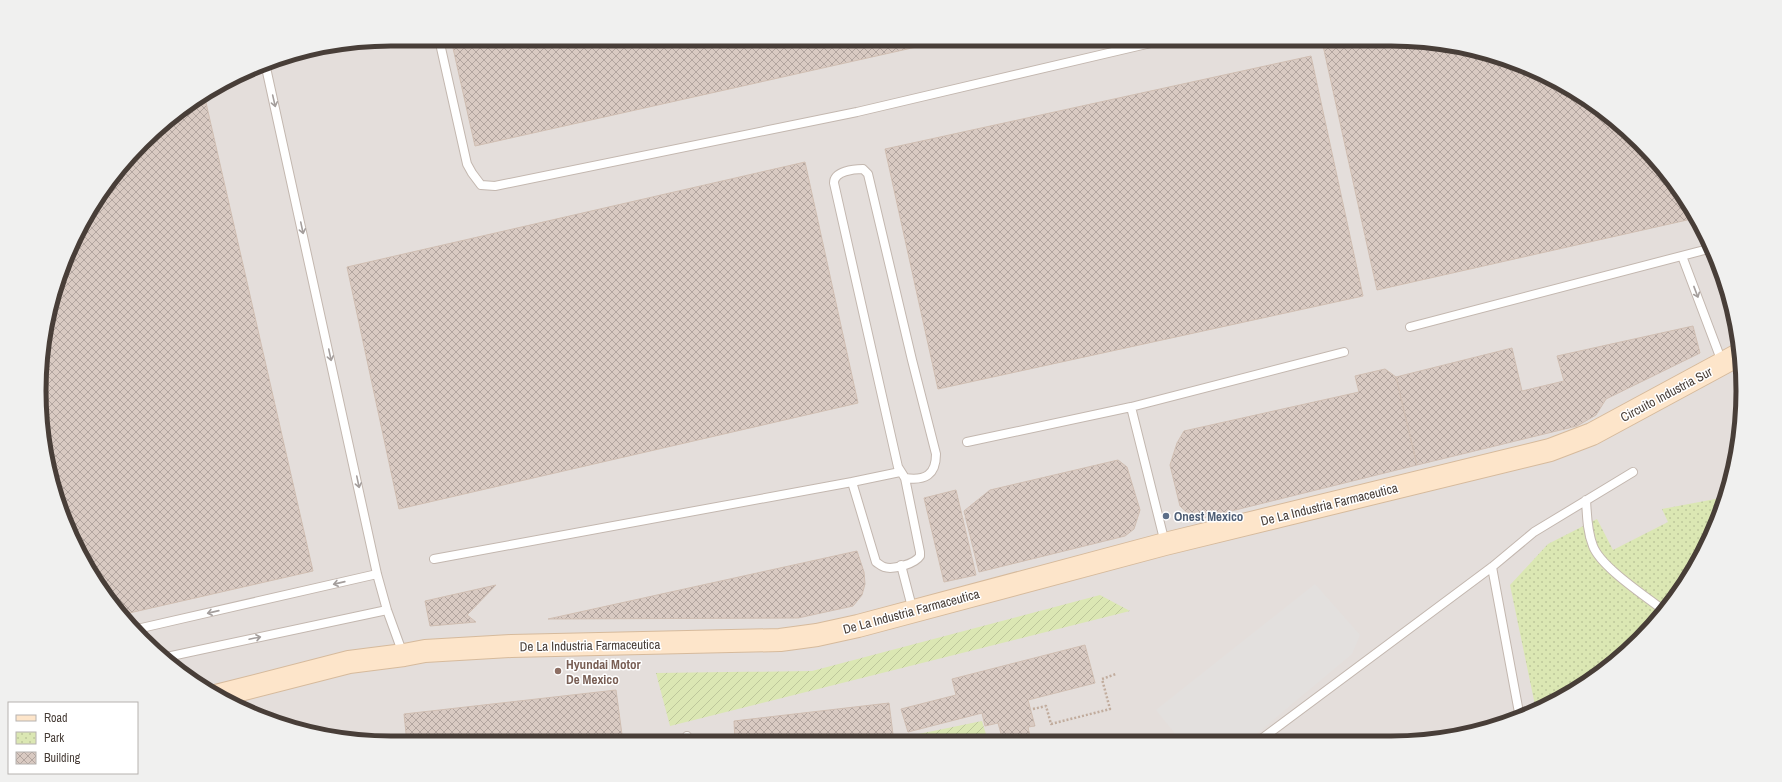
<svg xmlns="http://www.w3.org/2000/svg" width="1782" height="782" viewBox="0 0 1782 782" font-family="'Archivo Narrow',sans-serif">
  <defs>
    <pattern id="park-dots" width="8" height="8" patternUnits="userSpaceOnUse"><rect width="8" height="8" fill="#dbe7b3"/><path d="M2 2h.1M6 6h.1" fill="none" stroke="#bdc79b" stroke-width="1.8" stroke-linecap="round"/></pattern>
    <pattern id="garden-furrows" width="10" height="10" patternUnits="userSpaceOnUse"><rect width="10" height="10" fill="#dbe7b3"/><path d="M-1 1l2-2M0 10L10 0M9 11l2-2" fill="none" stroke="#bdc79b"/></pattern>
    <pattern id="building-cross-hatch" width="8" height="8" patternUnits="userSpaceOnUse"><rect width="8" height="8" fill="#d9cac2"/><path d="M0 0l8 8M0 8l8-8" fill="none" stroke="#b2a59f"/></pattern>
  </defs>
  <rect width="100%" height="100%" fill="#f4eee9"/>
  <path fill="#e4dedb" d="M391,39H1391L1504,58L1567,86L1623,127L1670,177L1707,236L1731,300L1742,368L1740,437L1724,504L1684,587L1623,656L1526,716L1437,740L391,743L278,724L215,696L159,656L86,567L46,459L39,391L46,323L86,215L159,126L215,86L278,58Z"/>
  <path fill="url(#park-dots)" d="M1726,497L1724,504L1684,587L1623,656L1536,710L1510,585L1548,544L1597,519L1613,550L1668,522L1662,509Z"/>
  <path fill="url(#garden-furrows)" d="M1100,595L1130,611L670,726L656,673L812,671Z
    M982,721L988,741L899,742V738Z"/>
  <path fill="#e3e0de" d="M1315,584L1360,635L1352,654L1248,741H1181L1156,710Z"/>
  <path fill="url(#building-cross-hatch)" stroke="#d0beb2" d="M451,39H952L475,146Z
    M1332,39H1391L1504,58L1567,86L1623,127L1670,177L1696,218L1377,290L1322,41Z
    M1311,56L1363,296L938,389L885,149Z
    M204,94L313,571L125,614L86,567L46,459L39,391L46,323L86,215L159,126Z
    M805,162L858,403L399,509L347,267Z
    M1693,326L1700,353L1606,399L1596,415L1577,426L1417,465L1396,377L1512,348L1522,391L1564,381L1557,356Z
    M1385,369L1396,377L1417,465L1195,520L1180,506L1170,465L1177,443L1184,431L1359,392L1355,376Z
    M1118,460L1127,467L1140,510L1134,529L1125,536L979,572L964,511L990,490Z
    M956,490L976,575L944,582L924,498Z
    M857,551L864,572L865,584L862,595L853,606L798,618L548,619Z
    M496,585L467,615L476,622L430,626L425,601Z
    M1085,645L1095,683L1028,700L1035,726L1028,727L1031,741H1003L998,723L985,726L982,713L908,732L901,709L956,695L952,679Z
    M616,690L623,742L407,743L404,714Z
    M889,703L894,742H735L734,721Z"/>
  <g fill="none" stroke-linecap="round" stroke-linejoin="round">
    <defs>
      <path id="service" d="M439,39L467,164L472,173L481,185L495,186L857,112L1168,39
        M265,63L377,574L387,610L403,654
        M1682,256L1722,362
        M1410,327L1712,248
        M1131,407L1165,543
        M967,442L1131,407L1344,352
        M900,472L852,482L876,562C879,564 881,566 884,567C893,570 915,564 920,556V552L905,478L898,467L834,183C834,171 854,169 863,169L868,174L912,360L936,454C936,475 925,481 905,478
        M1586,500C1587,515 1587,531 1593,546C1601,567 1644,595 1663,610
        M434,559L852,482
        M901,565L913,611
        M1492,567L1520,718
        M137,629L377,574
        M162,658L387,610
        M687,736V742
        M1260,740L1492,567L1534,532L1633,472"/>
      <path id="secondary" d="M216,696L349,662L404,655L425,651L511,646L780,640L817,635L858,626L1165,544L1550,450L1592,434L1740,354"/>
    </defs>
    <use href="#service" stroke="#c3b7af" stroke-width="10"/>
    <use href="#secondary" stroke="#d6ba9c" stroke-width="24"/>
    <path stroke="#c1ac9d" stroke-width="2.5" stroke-dasharray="2 2" stroke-linecap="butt" d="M1033,709L1046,706L1051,724L1110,709L1102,679L1116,674"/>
    <use href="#service" stroke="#fff" stroke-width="8"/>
    <use href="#secondary" stroke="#fde5ca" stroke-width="22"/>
  </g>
  <defs><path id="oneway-shaft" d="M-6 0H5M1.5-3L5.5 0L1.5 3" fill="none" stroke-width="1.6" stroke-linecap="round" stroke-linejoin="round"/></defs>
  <g stroke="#a49e9c">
    <use href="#oneway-shaft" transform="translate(274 101) rotate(77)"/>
    <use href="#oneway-shaft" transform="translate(302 228) rotate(78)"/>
    <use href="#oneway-shaft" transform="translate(1696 292) rotate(69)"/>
    <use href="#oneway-shaft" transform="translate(330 355) rotate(78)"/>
    <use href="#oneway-shaft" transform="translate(358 482) rotate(78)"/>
    <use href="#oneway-shaft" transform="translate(339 583) rotate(167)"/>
    <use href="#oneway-shaft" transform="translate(213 612) rotate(167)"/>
    <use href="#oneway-shaft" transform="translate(255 638) rotate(-12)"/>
  </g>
  <circle fill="#5c6f8a" stroke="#fff" stroke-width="1.5" cx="1166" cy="516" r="4"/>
  <circle fill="#8d6e63" stroke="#fff" stroke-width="1.5" cx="558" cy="671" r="4"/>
  <g text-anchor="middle" stroke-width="3" stroke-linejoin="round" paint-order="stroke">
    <g font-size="13" fill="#483e38" stroke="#fff">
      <text transform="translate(1666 394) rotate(-28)" y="5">Circuito Industria Sur</text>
      <text transform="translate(1329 504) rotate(-14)" y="5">De La Industria Farmaceutica</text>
      <text transform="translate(911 611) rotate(-15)" y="5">De La Industria Farmaceutica</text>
      <text transform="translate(590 645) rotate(-1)" y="5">De La Industria Farmaceutica</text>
    </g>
    <g font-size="13" font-weight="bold" fill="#4e5e75" stroke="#fff" text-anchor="start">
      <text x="1174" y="521">Onest Mexico</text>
    </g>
    <g font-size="13" font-weight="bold" fill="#785e54" stroke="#fff" text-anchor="start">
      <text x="566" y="669">Hyundai Motor<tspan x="566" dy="15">De Mexico</tspan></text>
    </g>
  </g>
  <path d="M0 0H1782V782H0ZM391 46H1391A345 345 0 0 1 1736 391V391A345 345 0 0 1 1391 736H391A345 345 0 0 1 46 391V391A345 345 0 0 1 391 46Z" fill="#f0f0ef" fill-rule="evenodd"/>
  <path fill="none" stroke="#483e38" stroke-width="5" d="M391 46H1391A345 345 0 0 1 1736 391V391A345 345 0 0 1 1391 736H391A345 345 0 0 1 46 391V391A345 345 0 0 1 391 46Z"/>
  <rect x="8" y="702" width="130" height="72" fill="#ffffff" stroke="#b6b2af"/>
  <rect x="16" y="715" width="20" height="6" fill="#fde5ca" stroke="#b6b2af"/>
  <text x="44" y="722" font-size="12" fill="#483e38">Road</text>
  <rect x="16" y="732" width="20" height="12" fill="url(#park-dots)" stroke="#b6b2af"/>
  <text x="44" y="742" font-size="12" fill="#483e38">Park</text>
  <rect x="16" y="752" width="20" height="12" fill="url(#building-cross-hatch)" stroke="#b6b2af"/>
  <text x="44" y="762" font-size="12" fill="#483e38">Building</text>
</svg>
